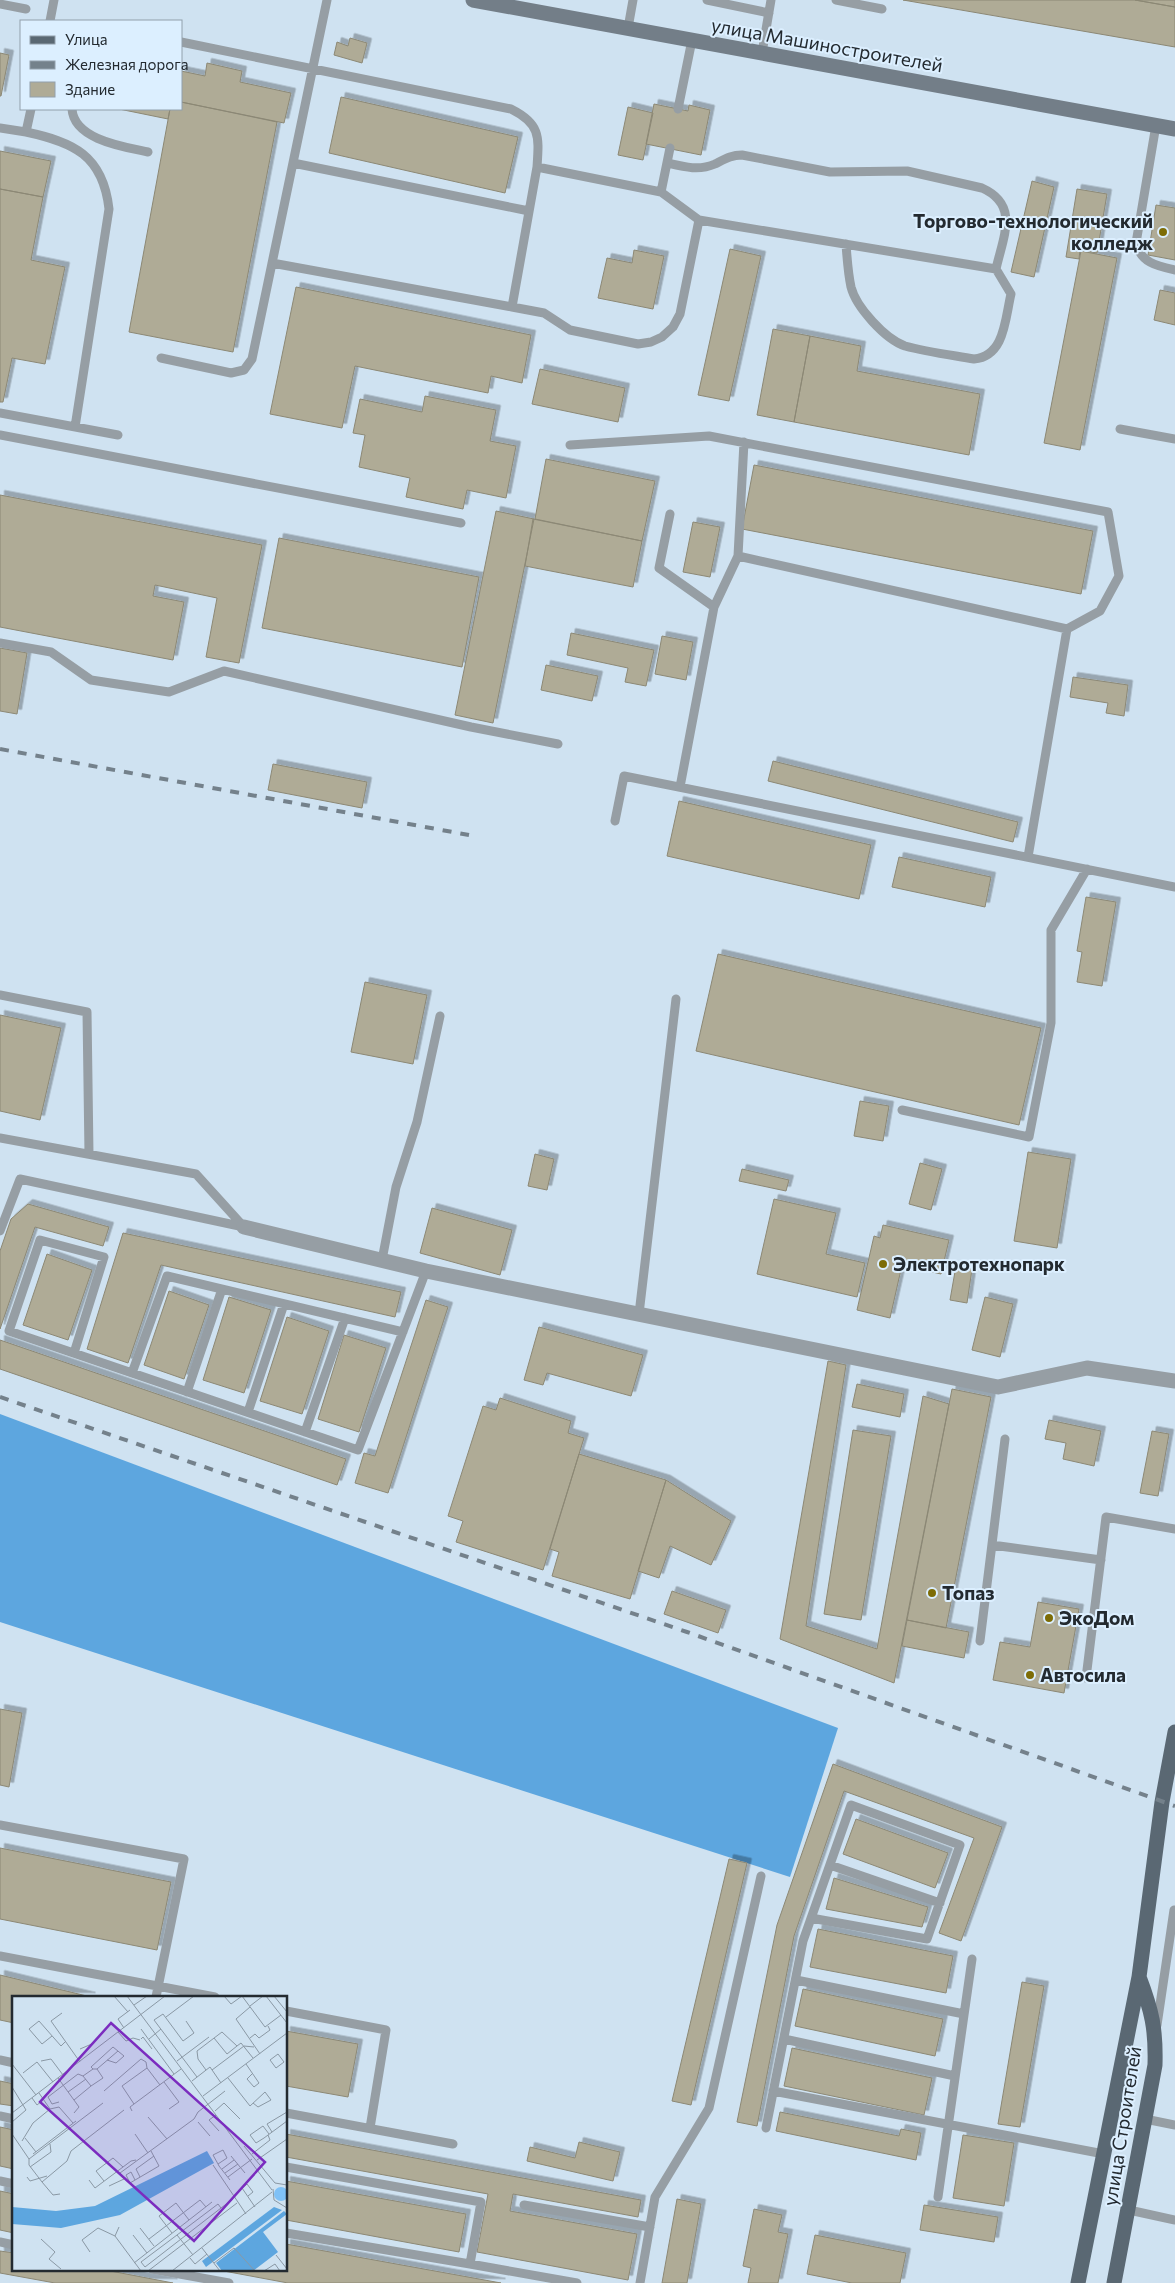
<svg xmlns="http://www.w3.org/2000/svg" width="1175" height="2283" viewBox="0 0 1175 2283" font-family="Commissioner,sans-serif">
  <defs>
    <filter id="shadow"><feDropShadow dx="4.5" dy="-4.5" stdDeviation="0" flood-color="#0004"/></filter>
  </defs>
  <rect width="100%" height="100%" fill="#cfe2f1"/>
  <path fill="#5da6df" d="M0,1414L838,1728L790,1877L0,1622Z"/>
  <path fill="#afab96" stroke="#8c8875" filter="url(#shadow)" d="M903,0H1135L1175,7V47Z
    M1135,0H1175V7Z
    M350,38L367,43L362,63L334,55L337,42L348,46Z
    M0,53L9,55L1,96H0Z
    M207,63L242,71L240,82L291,93L284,123L181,102V71L205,76Z
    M341,97L518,137L505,193L329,153Z
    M181,102L277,122L233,352L129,332L170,109H181Z
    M654,104L688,111L689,105L710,110L701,155L646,144Z
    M628,107L653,113L643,160L618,155Z
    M119,109H170L168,119Z
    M0,151L51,161L43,197L0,189Z
    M1032,181L1054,187L1034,277L1011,272Z
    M0,189L43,197L31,260L65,267L45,364L12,358L3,402H0Z
    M1077,189L1107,194L1097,253L1080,250L1079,259L1066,257Z
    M1156,205L1175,208V260L1148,255Z
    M730,249L761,256L729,401L698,395Z
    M634,250L664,256L653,309L598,298L607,258L632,263Z
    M1081,251L1117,258L1080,450L1044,443Z
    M296,287L531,335L522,383L491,376L488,393L355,366L342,428L270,414Z
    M1160,290L1175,293V325L1154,320Z
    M773,329L810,336L794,422L757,415Z
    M810,336L861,346L857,371L980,394L969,455L794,422Z
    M540,369L625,388L618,422L532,404Z
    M425,396L496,410L490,441L516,446L506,498L467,490L463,509L406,497L410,478L359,467L365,435L353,433L360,399L422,412Z
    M546,459L655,481L642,541L535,519Z
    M754,465L1093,531L1081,594L742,529Z
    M0,495L262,545L239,663L206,657L217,598L155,585L153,596L184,602L173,660L0,627Z
    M496,511L534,519L493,723L455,715Z
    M533,519L642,541L633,587L525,566Z
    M693,522L720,527L710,577L683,572Z
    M279,538L479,577L462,667L262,628Z
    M571,633L654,650L646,686L625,682L628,668L567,655Z
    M662,636L693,642L686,680L655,674Z
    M0,648L27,653L17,714L0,711Z
    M546,665L598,676L592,701L541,690Z
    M1073,677L1128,685L1124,716L1106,713L1108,703L1070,697Z
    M773,761L1018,822L1013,842L768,781Z
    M273,764L367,782L362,808L268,790Z
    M679,801L871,845L859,899L667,856Z
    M899,857L991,877L985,907L892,887Z
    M1086,897L1116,902L1102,986L1077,982L1082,952L1077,951Z
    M718,954L1041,1028L1019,1125L696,1051Z
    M365,982L427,995L413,1064L351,1052Z
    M0,1015L61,1028L40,1120L0,1111Z
    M860,1101L889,1106L883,1141L854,1136Z
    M1028,1152L1071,1159L1057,1248L1014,1241Z
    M535,1154L554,1159L547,1190L528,1186Z
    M920,1163L942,1169L931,1210L909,1204Z
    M742,1169L789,1180L786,1191L739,1181Z
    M774,1199L836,1213L826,1254L865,1263L857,1297L757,1274Z
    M28,1204L109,1227L103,1246L35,1227L0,1329V1251L11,1219Z
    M432,1208L512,1230L500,1275L420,1253Z
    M883,1225L949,1240L941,1274L902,1265L890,1318L857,1310L874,1236L880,1238Z
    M123,1233L401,1292L395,1317L161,1265L128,1363L87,1349Z
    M47,1254L92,1270L68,1340L23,1325Z
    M956,1266L972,1269L967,1303L950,1300Z
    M169,1291L209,1305L184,1379L144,1365Z
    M229,1297L271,1310L244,1393L203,1380Z
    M985,1297L1013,1304L1000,1357L972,1350Z
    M426,1300L448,1307L388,1493L355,1483L364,1453L375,1456Z
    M287,1317L329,1331L302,1414L260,1401Z
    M539,1327L643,1355L631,1396L547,1373L543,1385L524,1380Z
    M344,1335L386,1348L359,1432L318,1419Z
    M0,1340L346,1459L337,1485L0,1369Z
    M828,1361L846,1365L806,1626L877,1649L923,1396L949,1404L894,1683L780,1639Z
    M857,1384L904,1394L900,1417L852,1407Z
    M952,1389L991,1397L946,1628L907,1620Z
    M500,1398L571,1421L568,1433L584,1438L543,1570L456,1542L463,1521L448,1516L483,1406L496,1410Z
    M1049,1420L1101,1431L1094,1466L1063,1459L1066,1443L1045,1439Z
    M853,1430L891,1436L861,1620L824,1614Z
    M1152,1431L1169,1434L1158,1496L1140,1493Z
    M579,1454L666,1480L630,1599L552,1576L559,1552L550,1549Z
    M666,1480L731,1521L711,1565L670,1546L659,1578L638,1571Z
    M672,1591L726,1610L718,1633L664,1614Z
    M1038,1602L1079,1609L1064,1693L993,1680L1000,1642L1030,1647Z
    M907,1620L969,1632L964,1658L902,1646Z
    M0,1709L22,1713L9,1787L0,1785Z
    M833,1764L1002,1827L961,1941L939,1933L974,1838L844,1791L794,1936L757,2126L737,2122L777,1925Z
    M856,1819L948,1853L935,1888L843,1854Z
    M0,1848L171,1882L157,1950L0,1919Z
    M729,1859L747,1863L691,2105L672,2101Z
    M834,1878L928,1907L922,1927L826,1909Z
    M818,1929L953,1956L946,1993L810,1967Z
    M0,1975L91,1997H14V2023L0,2020Z
    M1022,1982L1044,1986L1020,2127L998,2124Z
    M803,1989L943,2019L935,2056L795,2026Z
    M286,2031L358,2044L348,2097L286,2086Z
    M792,2048L932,2078L924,2115L784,2086Z
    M0,2081L14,2084V2106L0,2104Z
    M780,2112L899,2136L901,2129L921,2133L916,2160L776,2131Z
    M0,2127L14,2130V2169L0,2166Z
    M286,2134L641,2200L638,2217L513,2194L510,2211L637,2234L628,2280L477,2252L488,2194L286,2157Z
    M963,2135L1014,2143L1004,2206L953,2198Z
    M579,2142L620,2152L613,2181L527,2161L530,2147L575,2158Z
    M286,2181L466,2214L459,2252L286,2220Z
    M0,2191L14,2194V2233L0,2230Z
    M677,2199L701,2204L687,2283H662Z
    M924,2205L998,2217L994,2242L920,2230Z
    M754,2209L782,2215L778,2232L788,2234L778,2283H748L751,2268L743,2266Z
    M815,2235L906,2253L900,2283H852L807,2274Z
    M286,2244L501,2283H288L213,2269H286Z
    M0,2251L14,2253V2269H100L173,2283H55L0,2273Z"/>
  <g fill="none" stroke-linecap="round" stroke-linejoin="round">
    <path stroke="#969ea4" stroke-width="9" d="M707,0L769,13
      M836,0L882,9
      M0,4L26,9
      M50,21L54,0
      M628,28L633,0
      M181,42L511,109C541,124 539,137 537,167
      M762,53L771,0
      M72,109C74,140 125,147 148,152
      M678,109L692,40
      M1156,125L1136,243C1141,263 1157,266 1175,270
      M0,128L26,132L31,109
      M26,132C73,142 103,155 109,209L75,427
      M293,163L529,211
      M667,163C684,167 699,171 715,164C725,159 731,155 742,155L830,172L907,171L982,188C1020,205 1003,237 996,269L1011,294C1005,319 1005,356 974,359C951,355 927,352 905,346C885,339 856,307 851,287C848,273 847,258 846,244
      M699,220L996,269
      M272,263L512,307L537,167L661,192L670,148
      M512,307L544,313L570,330L638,344L651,342L662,337L673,327L680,314L699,220L661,192
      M161,358L231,373L244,370L252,359L327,0
      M0,413L118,435
      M1120,429L1175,439
      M0,435L461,523
      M570,445L709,436L1108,512L1119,576L1100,611L1067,629
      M670,514L659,568L714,607
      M738,556L744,442
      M0,643L51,652L91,680L169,692L224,671L471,727L558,744
      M680,787L714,607L738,556L1067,629L1028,857
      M615,821L624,776L1175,887
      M0,995L87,1012L89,1154
      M902,1110L1029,1137L1051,1023V930L1087,869
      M0,1138L196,1174L244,1227
      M0,1231L20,1179L244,1227
      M382,1260L396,1187L417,1122L440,1016
      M639,1314L676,999
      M74,1353L104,1257L40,1240L9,1331L358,1450L426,1271
      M132,1373L167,1276L403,1332
      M187,1392L222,1289
      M248,1412L284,1304
      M305,1432L345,1318
      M992,1545L1101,1560
      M980,1641L1005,1439
      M1086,1678L1106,1517L1175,1529
      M0,1825L184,1859L156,1997
      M830,1865L940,1903
      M0,1956L215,1997
      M796,1980L964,2014
      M286,2011L386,2030L370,2128
      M1157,2025L1174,1910
      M784,2039L955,2076
      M0,2060L14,2063
      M773,2091L1104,2154
      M286,2113L453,2144
      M0,2116L14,2119
      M1145,2119L1175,2125
      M766,2128L803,1941L851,1805L960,1845L927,1939L811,1918
      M286,2167L481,2202L470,2264L577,2283
      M0,2181L14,2184
      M938,2197L972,1959
      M524,2205L650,2227
      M1129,2210L1175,2220
      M286,2233L470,2264
      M0,2242L14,2245
      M152,2269L229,2283
      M640,2283L655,2197L709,2108L761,1876"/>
    <path stroke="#969ea4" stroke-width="15" d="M244,1227L426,1271L998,1387L1087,1368L1175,1381"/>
    <path stroke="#737e88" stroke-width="15" d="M473,0L1175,129"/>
    <path stroke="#5a6873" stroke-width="15" d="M1078,2283L1139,1977L1162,1802L1175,1732
      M1114,2283L1155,2065C1156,2029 1152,2011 1139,1977"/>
    <path stroke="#74818b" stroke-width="4" stroke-dasharray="9 9" stroke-linecap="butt" d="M0,749L469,835
      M0,1397L687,1632L1175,1806"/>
  </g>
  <g fill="#7d6c06" stroke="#dcefff" stroke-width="2">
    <circle cx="1163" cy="232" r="5"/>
    <circle cx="883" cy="1264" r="5"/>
    <circle cx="932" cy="1593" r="5"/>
    <circle cx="1049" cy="1618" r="5"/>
    <circle cx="1030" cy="1675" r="5"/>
  </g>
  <g text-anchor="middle" stroke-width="4" stroke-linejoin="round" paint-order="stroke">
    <g font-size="19" fill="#232a30" stroke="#dcefff">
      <text transform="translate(827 45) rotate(10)" y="7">улица Машиностроителей</text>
      <text transform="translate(1122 2126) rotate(-81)" y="7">улица Строителей</text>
    </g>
    <g font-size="19" font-weight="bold" fill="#232a30" stroke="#dcefff" text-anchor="start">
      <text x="1153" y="228" text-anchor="end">Торгово-технологический<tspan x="1153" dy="22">колледж</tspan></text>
      <text x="893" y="1271">Электротехнопарк</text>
      <text x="942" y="1600">Топаз</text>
      <text x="1059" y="1625">ЭкоДом</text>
      <text x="1040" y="1682">Автосила</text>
    </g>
  </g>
  <g transform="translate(12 1996)">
    <rect width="275" height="275" fill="#cfe2f1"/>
    <path d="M262 198a7 7 0 1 1 14 0a7 7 0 1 1-14 0Z" fill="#7fc1f6"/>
    <path d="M195,155L202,167L108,219L49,232L0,228V211L44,215L83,210ZM262,211L270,214L194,271L190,265ZM272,215L275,218L251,236L266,256L241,275H210L204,267Z" fill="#5da6df"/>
    <path fill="none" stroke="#8a98a4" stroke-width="1" d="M102,0L116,16M115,0L260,194M212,0L219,8L230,0L253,31L269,19M254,0L275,27M262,0L275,16M122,9L135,0M238,10L251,0M238,11L224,23L248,58M50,17L39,25L68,66M154,21L182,0M174,25L182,37L171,45L151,18L142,24L185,81M112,32L106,23L118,14M129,33L162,78M106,36L114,45L121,42L128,44M40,40L30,48L17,33L27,25L49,50L53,46M202,42L215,58L225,50M238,42L243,38L247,42L258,34L256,30M129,43L131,41L140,53M137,43L149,33M68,53L82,47M185,55L210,36L225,50L229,47L241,62M185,55L186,63L194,74M266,58L272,66L264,72L258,64ZM29,65L39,63L51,79M165,65L197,41M0,68L24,99M234,68L247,87L242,91L235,83L240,78M79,71L101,51L112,60L104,67L95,64M85,73L106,55M200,74L232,50L242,51M11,77L25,66L41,86M46,82L67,111L62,117M216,82L238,110L253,96L259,104L246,111L241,107M180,85L198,71L209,87M152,86L167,106L157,113M79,90L91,82L85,73H81M0,91L14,114L0,126M92,95L129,63L134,66L135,72M56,96L74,83M191,100L275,37M20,102L25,109L30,105M62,104L79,90L71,80L81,73L79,71M47,106L40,108L36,101L66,78L71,80M122,108L110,90L135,72L148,89M38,113L47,111L61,127M120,115L118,111L169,73M203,115L212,107L228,123M0,117L153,0M204,119L197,124L207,135M136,121L155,143M186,126L198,140M260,136L255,128L275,116M0,138L17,163L91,107M123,138L136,157M257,138L251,130L238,139L244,147L252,142L275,125M13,142L24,156M10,145L21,127L38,113L27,97M232,150L263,187L275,189M21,158L64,125M240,158L258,144L256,139M219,160L233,177M17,163V169L30,186L55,165L59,155L112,114M245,164L275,143M206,168L215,162L211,154L201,159L206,168L207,170L218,184M201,169L234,218M18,171L39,156L38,148M210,173L222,164M213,177L226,168M15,181L18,185L35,180M128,181L124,173L142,160M216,181L240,163M77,184L83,192L119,165L124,164M123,184L119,176L114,179L118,187L147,170L139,155M92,185L84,175L101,162L111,171M30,186L41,199L48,198M97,190L112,183L108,177L182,123L186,116L213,95M261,193L262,204L275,212M236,200L241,196L235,188L230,192L243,211M128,232L142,250M160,237L147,220L164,207L177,224M121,239L135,257M165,239L129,266L133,271L209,212M103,240L129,275M29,243L43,256L37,263L49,273M137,243L188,204L194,211M190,252L208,275M78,256L70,244L86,232L103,240L107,231M181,259L165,239L206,208L209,212L221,203M264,259L275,273M178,262L183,268L195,258M122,267L200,206M202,267L222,252L243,275M136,275L225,207M160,275L260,196M252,275L263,268L268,275"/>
    <path fill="#7b2cbf" fill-opacity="0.15" stroke="#7b2cbf" stroke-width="2.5" d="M99,27L253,166L182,245L28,106Z"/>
    <rect width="275" height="275" fill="none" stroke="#232a30" stroke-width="2.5"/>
  </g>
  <rect x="20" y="20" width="162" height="90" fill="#dcefff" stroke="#92a0ac"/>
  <rect x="30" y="36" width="25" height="8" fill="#5a6873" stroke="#92a0ac"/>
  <text x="65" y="45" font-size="15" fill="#232a30">Улица</text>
  <rect x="30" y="61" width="25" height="8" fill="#74818b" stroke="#92a0ac"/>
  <text x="65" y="70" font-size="15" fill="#232a30">Железная дорога</text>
  <rect x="30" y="82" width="25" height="15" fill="#afab96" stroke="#92a0ac"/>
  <text x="65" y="95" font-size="15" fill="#232a30">Здание</text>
</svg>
